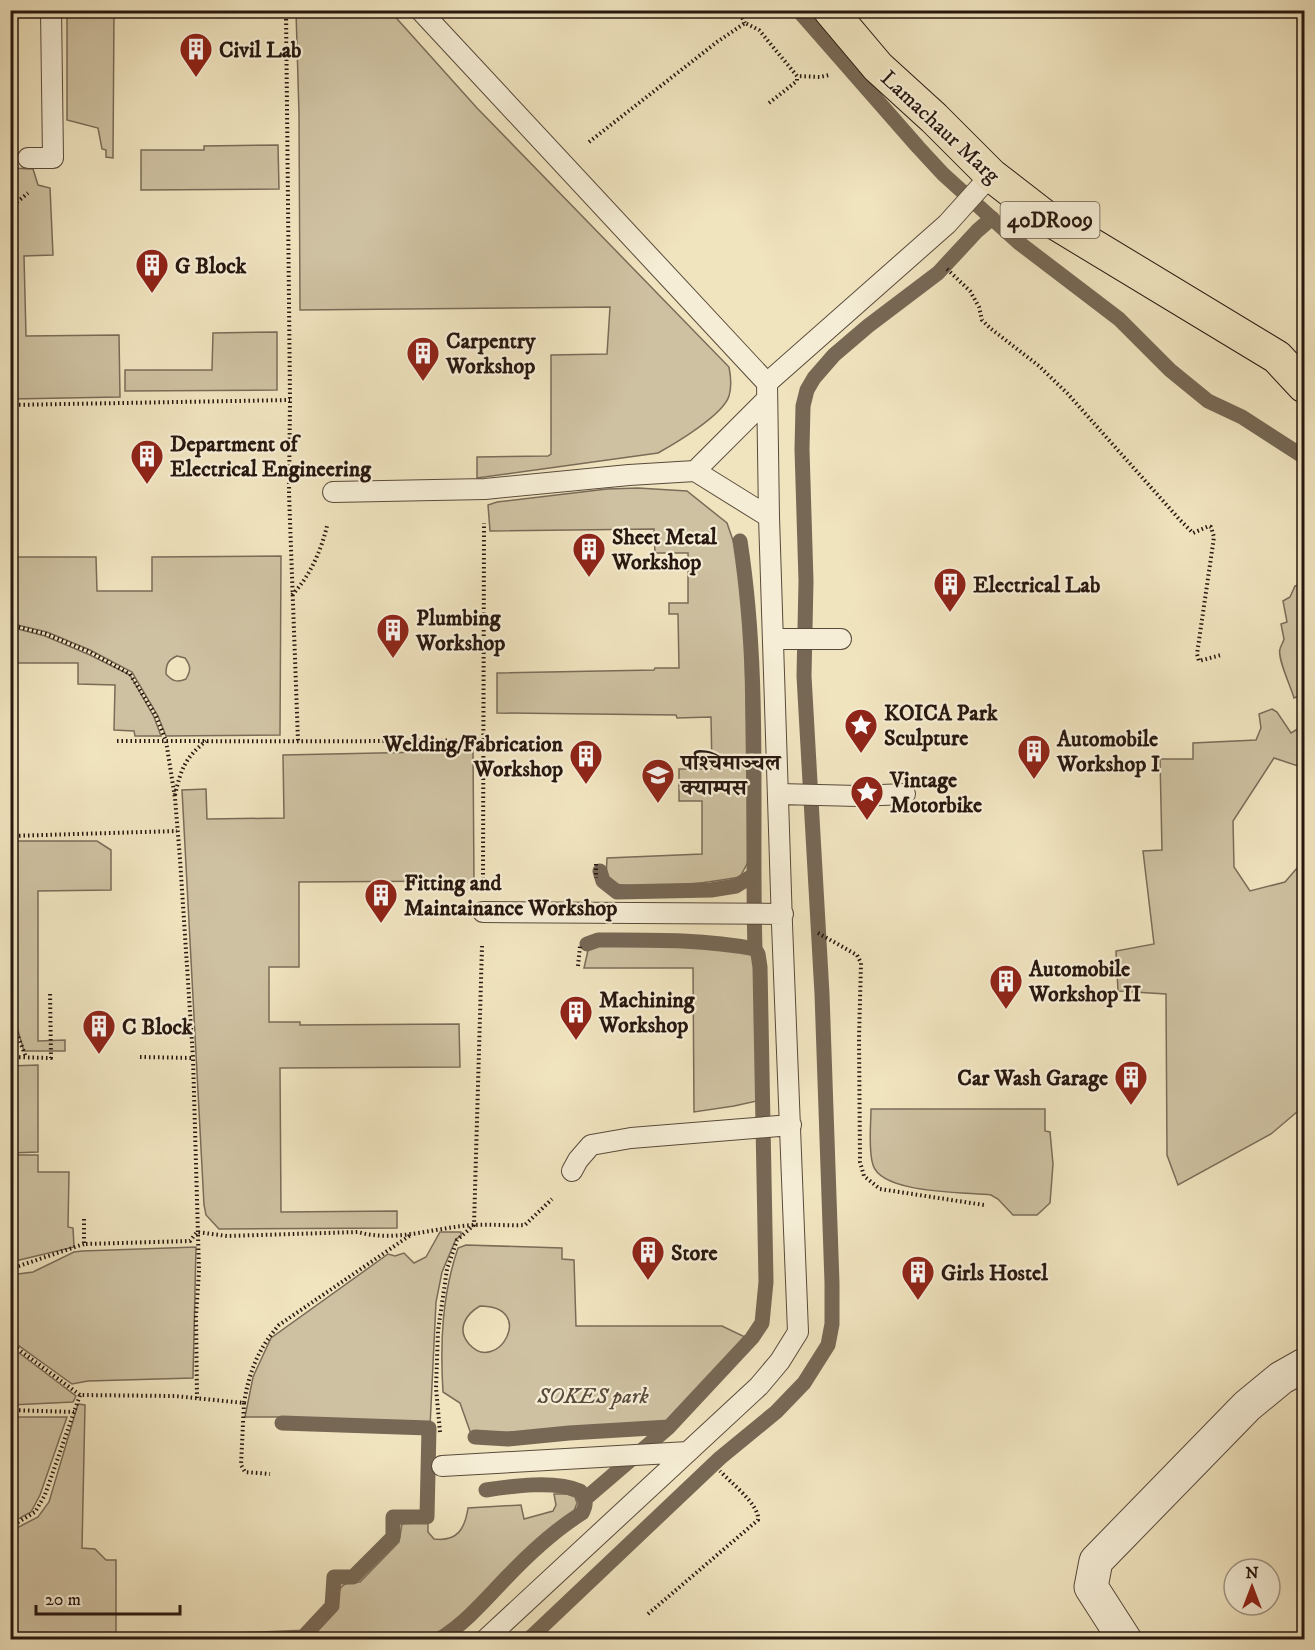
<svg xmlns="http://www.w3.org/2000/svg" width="1315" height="1650" viewBox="0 0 1315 1650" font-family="'IM FELL DW Pica','Noto Serif Devanagari',serif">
  <rect width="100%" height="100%" fill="#f0e4bf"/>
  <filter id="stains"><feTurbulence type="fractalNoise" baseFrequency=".00333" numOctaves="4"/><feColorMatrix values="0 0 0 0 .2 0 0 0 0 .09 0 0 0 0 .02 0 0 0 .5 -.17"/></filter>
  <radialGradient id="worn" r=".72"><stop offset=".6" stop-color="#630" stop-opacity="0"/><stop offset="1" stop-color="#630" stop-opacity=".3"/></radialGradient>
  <path fill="#cec1a1" stroke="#7a6c58" stroke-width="1.5" fill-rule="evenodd" d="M67,11H114L113,158L106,157V150L102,149L98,128L67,120Z
    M296,11H390L477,108L729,367C731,377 732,386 729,396C723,415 676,443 658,453L477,478V457L548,456L551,454V355L607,354L610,307L300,310L299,114Z
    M278,145L279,189L141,190V150H204V146Z
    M10,168L33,169L38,185L50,188L53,255L24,256L26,336L119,335L120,397L11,399Z
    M277,332V390L125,391V370H212L213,333Z
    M11,449L12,557H96L97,591H152V557L281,556L280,735L166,736L158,716L132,672L90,650L47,632L13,624L10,594ZM177,656L185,658C191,666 191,670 186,679C177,683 172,681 166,674C166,664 168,660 177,656Z
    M638,488L687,491L727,523L738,555L745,639L748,862L740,877C699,884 655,890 613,884L606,877L607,858L702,854V801H679V769H712L711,717L677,718L676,715L497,713V673L654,670L655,668H679L678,614H669V603H688V553H655L654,529L490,531L488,505L497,502L607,489Z
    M1304,584V699L1301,695L1294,698C1291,687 1277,658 1280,649C1281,645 1283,643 1284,639L1281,624L1287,622L1283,601L1290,597L1295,586Z
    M14,628L45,636L90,655L130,675L154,717L161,736H135L134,731L114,730L115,685L78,684V663H14Z
    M1272,709L1277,712L1291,733L1304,725V768L1274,758L1233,821L1234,867L1250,891L1285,882L1304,860V1106L1271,1134L1178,1185L1167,1155L1166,994L1118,991L1116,951L1154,944L1143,851L1162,850L1160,759H1193V743L1256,740L1261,728L1259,714Z
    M473,751L474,882H463L462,881L299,882V967H269V1022H300V1025L459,1024L460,1067L280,1068L281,1212L397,1211V1228L219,1229L206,1215L204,1205L182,790L206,789L207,819L284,818L283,755Z
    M11,841H97L111,850V890L38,891V1041L65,1040V1051H24L11,1007Z
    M607,943L701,945L754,951L757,1101L734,1106L694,1112L693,968H584L589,946Z
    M38,1065V1152L11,1153V1066Z
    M871,1109H1045V1131L1050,1132L1053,1164L1050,1203L1037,1215H1013L998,1199L991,1195C965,1192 882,1194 873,1165C868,1150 871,1124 871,1109Z
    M11,1155H38V1172H69L68,1227L73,1228L74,1247L11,1262Z
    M440,1232H461V1236L456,1239L442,1272L436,1302L430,1427L296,1423L286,1417H245L253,1377L271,1338L388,1254L395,1256L404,1253L414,1263L426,1257Z
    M466,1245L562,1248V1259L574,1260L576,1326H722L745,1337L665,1423L584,1429L471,1434L460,1403L443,1392C440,1343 442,1295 458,1248ZM480,1306C538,1306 497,1376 469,1344C456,1329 466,1314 480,1306Z
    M196,1247L193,1378L88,1381L72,1384L11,1340V1275L33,1272L74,1252L82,1251Z
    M10,1346L76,1396L73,1402L11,1405Z
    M78,1404L85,1405L82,1548L95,1549L106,1560H116V1636L192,1637L191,1639H11V1531L38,1517L49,1502Z
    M10,1417H67L40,1495L31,1512L11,1523Z
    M554,1494H567L575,1497L577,1503L574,1511L445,1630L426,1639H304C313,1630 324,1622 331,1612C344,1596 330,1582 360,1582L399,1542L402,1524L428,1522V1532L434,1539C458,1542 465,1528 468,1508L521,1505L524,1519L553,1511L556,1505Z"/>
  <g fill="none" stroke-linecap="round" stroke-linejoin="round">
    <path stroke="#776855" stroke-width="15" d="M798,10L918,147L943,174L1018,242L1119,319L1170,370L1208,401L1242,417L1304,457
      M600,871L603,881L617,892L711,890L736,886L752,876
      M587,944L598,940C650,940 703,939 755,949
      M475,1437L508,1439L569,1433L669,1427
      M585,1499L669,1427L752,1338L762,1323L766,1282L760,967L758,954L755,949C751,813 761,676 740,541
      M227,1640L303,1637L332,1606L334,1577H353L393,1537V1517H427L429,1428L282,1423
      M438,1640C466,1623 485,1600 507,1577C529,1554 555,1530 582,1513C587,1504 586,1500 580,1491C555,1480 513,1486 486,1490
      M528,1640L720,1458L776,1412L804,1383L828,1345L832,1324V1283L822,994L804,676L806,581L802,449L803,406L807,390L814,378L834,355L868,326L938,273L977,231L992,218"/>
    <defs>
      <path id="service" d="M420,10L767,383
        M28,158H53L51,10
        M695,471L767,399
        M333,492L485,489L629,475L695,471L769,517
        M774,639H841
        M779,794L858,796L905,794
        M483,912L783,914
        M572,1171L578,1160L591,1145L631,1138L791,1125
        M442,1466L688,1452
        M485,1640L759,1386L780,1361L798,1332L782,924L769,517L767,383L947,224L991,175"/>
      <path id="minor" d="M1125,1640L1091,1587L1096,1561L1247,1406L1281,1378L1304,1365"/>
      <path id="primary" d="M830,10L878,67L934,118L991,175L1044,216L1277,357L1304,386"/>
    </defs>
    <use href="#service" stroke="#594a3b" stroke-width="22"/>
    <use href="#minor" stroke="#594a3b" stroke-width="35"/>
    <use href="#primary" stroke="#27170f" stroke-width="35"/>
    <path stroke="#27170f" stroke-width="4" stroke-dasharray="1.5 3" stroke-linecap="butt" d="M286,10L290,400L289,493L298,741
      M738,10L745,23
      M769,103L797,81V76
      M589,142L717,42L745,23L759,30L797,76L820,77L829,75
      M10,208L28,193
      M947,269L970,291L979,307L982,320L990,328L1039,366L1067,393L1180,520L1193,533L1209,526L1211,527L1214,537L1197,654L1199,661L1221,655
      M10,405L290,400
      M292,595C310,576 321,551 327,526
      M10,625L46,634L90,652L130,674L156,716L166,741L175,798L180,859L193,1058L199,1271L196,1316L197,1398
      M117,741C239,741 361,742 483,740
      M175,795C181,769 185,758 206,741
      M10,836L177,831
      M596,864V878
      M483,879L484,523
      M818,933L857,955L861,963L859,1038L860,1162L864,1176L880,1189L984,1205
      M578,966L580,946
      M10,1016L26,1057
      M10,1057L51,1058L50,991
      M140,1057L193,1058
      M84,1219V1244L190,1241L197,1232L227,1236L358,1232C396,1243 436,1227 474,1225C491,1224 508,1226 525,1225L552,1199
      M10,1269L84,1244
      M10,1343L80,1395
      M244,1403L241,1465L245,1472L270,1474
      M10,1410L74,1412
      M440,1432L436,1388L438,1331L447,1269L457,1240L474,1225L482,946
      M10,1527L35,1512L45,1495L80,1395L175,1396L244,1403C249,1372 258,1349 279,1325L412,1234
      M648,1614L758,1520C760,1505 730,1482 720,1471"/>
    <use href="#service" stroke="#f5edd5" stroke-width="20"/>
    <use href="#minor" stroke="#f5edd5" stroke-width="33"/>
    <use href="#primary" stroke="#f0e4bf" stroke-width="33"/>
  </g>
  <defs>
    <symbol id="building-pin" viewBox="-11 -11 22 30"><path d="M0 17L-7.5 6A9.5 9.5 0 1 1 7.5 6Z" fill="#8f2418" stroke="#f5edd5"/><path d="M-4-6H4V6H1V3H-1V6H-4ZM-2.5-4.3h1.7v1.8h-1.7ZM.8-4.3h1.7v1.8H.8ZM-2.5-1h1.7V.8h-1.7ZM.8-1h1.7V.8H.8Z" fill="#fff"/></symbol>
    <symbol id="sight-pin" viewBox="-11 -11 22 30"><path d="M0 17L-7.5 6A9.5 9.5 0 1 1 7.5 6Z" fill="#8f2418" stroke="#f5edd5"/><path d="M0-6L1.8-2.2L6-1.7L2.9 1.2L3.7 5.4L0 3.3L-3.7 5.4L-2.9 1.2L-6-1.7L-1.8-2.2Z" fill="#fff"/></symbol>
    <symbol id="university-pin" viewBox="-11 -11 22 30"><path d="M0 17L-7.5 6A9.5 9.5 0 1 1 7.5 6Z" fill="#8f2418" stroke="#f5edd5"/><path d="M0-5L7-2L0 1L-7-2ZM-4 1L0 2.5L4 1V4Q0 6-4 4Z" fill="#fff"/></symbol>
  </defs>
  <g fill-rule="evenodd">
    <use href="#building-pin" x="177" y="30" width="38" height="52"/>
    <use href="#building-pin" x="133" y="246" width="38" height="52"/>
    <use href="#building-pin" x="404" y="334" width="38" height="52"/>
    <use href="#building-pin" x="128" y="437" width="38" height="52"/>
    <use href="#building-pin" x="570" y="530" width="38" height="52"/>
    <use href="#building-pin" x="931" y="565" width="38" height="52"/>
    <use href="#building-pin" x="374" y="611" width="38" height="52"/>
    <use href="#sight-pin" x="842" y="706" width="38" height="52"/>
    <use href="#building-pin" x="1015" y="732" width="38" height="52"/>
    <use href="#building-pin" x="567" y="737" width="38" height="52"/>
    <use href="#university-pin" x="639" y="756" width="38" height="52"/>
    <use href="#sight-pin" x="848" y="773" width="38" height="52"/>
    <use href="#building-pin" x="362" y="876" width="38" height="52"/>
    <use href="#building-pin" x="987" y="962" width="38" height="52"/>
    <use href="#building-pin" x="557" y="993" width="38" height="52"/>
    <use href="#building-pin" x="80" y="1007" width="38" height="52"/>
    <use href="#building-pin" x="1112" y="1058" width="38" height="52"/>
    <use href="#building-pin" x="629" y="1233" width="38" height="52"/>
    <use href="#building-pin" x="899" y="1253" width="38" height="52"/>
  </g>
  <g text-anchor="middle" stroke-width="4.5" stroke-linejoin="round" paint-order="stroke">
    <rect fill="#f5edd5" stroke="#65574a" stroke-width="1.5" x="1000.5" y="202" width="99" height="36" rx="4.5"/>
    <g font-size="21" font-weight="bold" fill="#27170f">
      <text x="1050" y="227">40DR009</text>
    </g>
    <g font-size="22" font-weight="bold" fill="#27170f" stroke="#f5edd5" text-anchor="start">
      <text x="219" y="57">Civil Lab</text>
      <text x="175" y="273">G Block</text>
      <text x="446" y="348">Carpentry<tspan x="446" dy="25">Workshop</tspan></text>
      <text x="170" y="451">Department of<tspan x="170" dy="25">Electrical Engineering</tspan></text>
      <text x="612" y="544">Sheet Metal<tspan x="612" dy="25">Workshop</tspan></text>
      <text x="973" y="592">Electrical Lab</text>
      <text x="416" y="625">Plumbing<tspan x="416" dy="25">Workshop</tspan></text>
      <text x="884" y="720">KOICA Park<tspan x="884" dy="25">Sculpture</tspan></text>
      <text x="1057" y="746">Automobile<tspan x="1057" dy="25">Workshop I</tspan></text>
      <text x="563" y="751" text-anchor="end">Welding/Fabrication<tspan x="563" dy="25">Workshop</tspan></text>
      <text x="681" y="770">पश्‍चिमाञ्‍चल<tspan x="681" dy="25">क्याम्पस</tspan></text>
      <text x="890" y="787">Vintage<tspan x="890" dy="25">Motorbike</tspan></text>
      <text x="404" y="890">Fitting and<tspan x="404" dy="25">Maintainance Workshop</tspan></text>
      <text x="1029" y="976">Automobile<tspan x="1029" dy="25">Workshop II</tspan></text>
      <text x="599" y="1007">Machining<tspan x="599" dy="25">Workshop</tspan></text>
      <text x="122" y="1034">C Block</text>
      <text x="1108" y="1085" text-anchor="end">Car Wash Garage</text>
      <text x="671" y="1260">Store</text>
      <text x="941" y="1280">Girls Hostel</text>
    </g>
    <g font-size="22" fill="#27170f" stroke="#f5edd5">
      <text transform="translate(941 126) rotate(43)" y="8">Lamachaur Marg</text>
    </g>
    <g font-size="22" font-style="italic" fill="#594a3b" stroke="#f5edd5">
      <text x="593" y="1403">SOKES park</text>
    </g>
  </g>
  <rect width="1315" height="1650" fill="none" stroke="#f0e4bf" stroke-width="36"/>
  <rect x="12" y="12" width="1291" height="1626" fill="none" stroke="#27170f" stroke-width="3"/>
  <rect x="18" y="18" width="1279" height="1614" fill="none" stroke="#27170f" stroke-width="1.5"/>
  <g transform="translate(1252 1587)"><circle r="28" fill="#f5edd5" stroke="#a39786" stroke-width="1.5"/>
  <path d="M0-4.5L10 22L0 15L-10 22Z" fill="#8f2418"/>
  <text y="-9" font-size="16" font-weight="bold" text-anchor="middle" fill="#27170f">N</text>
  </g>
  <path d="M36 1605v9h144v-9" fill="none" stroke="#27170f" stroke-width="3"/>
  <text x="45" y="1605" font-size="18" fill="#27170f" stroke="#f5edd5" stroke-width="4.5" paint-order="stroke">20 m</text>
  <rect width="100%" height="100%" filter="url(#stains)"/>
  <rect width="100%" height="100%" fill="url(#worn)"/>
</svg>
